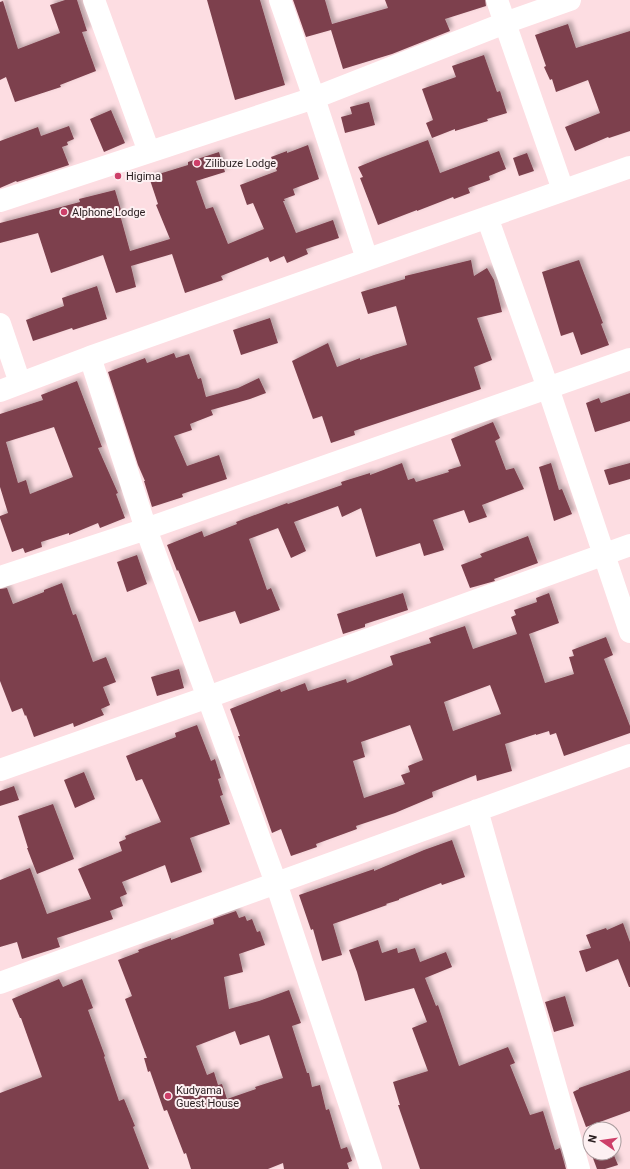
<svg xmlns="http://www.w3.org/2000/svg" width="630" height="1169" viewBox="0 0 630 1169" font-family="Roboto,sans-serif">
  <defs>
    <filter id="shadow"><feDropShadow dx="3.5" dy="-3.5" stdDeviation="2" flood-color="#0004"/></filter>
  </defs>
  <rect width="100%" height="100%" fill="#fddde2"/>
  <path fill="#7d404d" fill-rule="evenodd" filter="url(#shadow)" d="M65,0H77L87,31L82,32L96,71L60,85L61,87L15,102L6,77L0,80V2L3,1L18,49L60,33L50,5Z
    M207,0H260L285,85L235,100Z
    M293,0H325L332,24L388,8L385,0H485L486,6L445,19L450,31L392,54L343,69L331,30L306,37Z
    M568,24L576,48L630,31V131L609,138L608,137L575,151L565,127L600,113L588,80L556,92L552,79L550,80L544,67L546,66L535,35Z
    M484,55L497,92L500,91L507,113L487,119L488,121L455,131V129L432,138L426,123L433,120L422,89L456,77L452,66Z
    M369,102L375,125L345,133L341,117L352,114L350,107Z
    M111,110L125,143L104,152L90,119Z
    M69,126L74,139L67,142L68,145L62,147L69,165L17,182L16,181L0,188V141L38,127L41,136Z
    M428,140L440,173L499,151L506,169L489,176L490,180L468,188L470,193L454,199L453,197L417,211V210L378,225L360,178L363,177L358,167L380,158Z
    M308,145L319,179L293,189L295,195L284,199L285,201H283L296,233L333,220L339,238L306,249L308,254L287,263L284,256L270,262L268,257L221,276L223,280L185,293L172,254L131,266L136,287L116,293L103,255L51,273L38,233L0,243V223L80,202L79,199L115,190L121,210L119,211L130,251L170,239L156,205L158,204L149,177L188,165V162L219,152L225,172L196,181L206,209L213,207L228,244L264,229L253,203L247,205L240,185L277,171L271,157L287,151V153Z
    M527,153L534,171L519,176L513,158Z
    M471,260L474,276L487,268L494,280L502,312L477,318L492,360L474,367L481,389L354,431L355,435L331,443L322,416L313,419L292,361L328,343L337,367L360,358V360L374,355L407,345L396,306L368,314L361,292L405,279V276Z
    M579,260L603,323L601,324L609,345L581,355L573,332L561,336L542,272Z
    M97,286L107,319L73,330L72,328L33,341L26,320L64,306L62,298Z
    M270,318L278,343L241,355L233,330Z
    M174,353L176,358L189,354L198,379L201,378L206,397L238,388L259,378L266,393L250,399L211,410L213,415L190,424L192,430L174,436L187,466L219,455L227,479L182,494L183,497L152,507L144,481H145L138,465L108,372L145,358L147,363Z
    M77,381L102,447L98,448L118,493L116,494L125,518L100,528L98,523L69,535V533L41,542L42,547L25,553L23,548L12,552L0,518V516L8,513L0,487V414L43,400L41,395ZM54,427L73,477L30,494L26,480L18,483L6,442Z
    M630,393V421L595,432L586,403L599,398L601,403Z
    M493,422L500,438L495,441L506,470L514,468L524,489L482,505L487,517L469,523L464,510L433,520L444,550L424,556L420,543L376,557L361,508L342,517L338,506L294,522L306,551L291,558L278,528L249,539L267,590L271,588L280,610L240,624L235,611L199,622L178,570L177,571L167,545L202,531L204,537L237,524L236,522L287,503L288,504L342,485L341,482L370,473V475L402,463L408,480L414,478L416,482L449,472L448,470L461,466L451,439Z
    M551,463L559,490L562,489L572,514L554,521L539,467Z
    M630,463V479L609,485L604,470Z
    M528,536L538,563L494,579L495,581L470,588L461,565L482,557L480,554Z
    M137,555L147,584L127,592L117,562Z
    M62,583L73,615L76,614L93,662L106,657L116,682L103,687L110,705L101,709L104,715L74,727L73,723L34,737L26,715L25,716L22,708L12,712L0,681V589L7,588L13,604L44,592V590Z
    M403,593L408,610L365,624V627L343,634L337,614Z
    M549,593L559,623L529,634L545,683L574,674L569,657L574,656L572,650L606,637L613,655L604,659L630,726V733L564,756L556,733L550,735L549,731L536,735V734L505,744L512,771L477,781L476,775L432,792L433,797L395,813L356,826L357,829L316,844L317,847L291,856L281,829L272,833L238,736H240L230,709L280,689L281,692L305,683L308,691L346,679L347,683L393,665L390,656L431,643L429,638L465,626L473,649L517,634L511,617L516,615L514,610L537,602L536,598ZM490,685L501,714L453,731L444,702ZM410,725L423,760L408,766L410,772L401,775L405,784L364,798L353,761L365,757L361,742Z
    M179,669L184,688L157,696L151,677Z
    M197,725L211,761L215,759L221,778L218,779L223,795L220,796L230,824L190,838L202,872L171,883L165,865L122,882L127,894L120,897L123,906L110,911L113,919L57,938L60,947L22,959L17,942L0,947V880L30,868L47,914L91,899L78,869L122,851L119,842L126,839L125,836L161,822L142,779L136,781L126,756L176,737L175,733Z
    M84,772L95,799L75,808L64,780Z
    M14,786L19,800L0,806V791Z
    M53,804L74,859L37,874L27,848H28L18,816Z
    M452,840L465,877L442,885L441,883L399,899V900L386,904L387,905L333,924L342,955L322,961L313,929L311,930L299,895L374,869V871L424,850Z
    M236,911L239,918L245,916L247,921L252,919L257,932L260,931L265,945L239,954L243,972L224,977L229,1009L259,1001L289,990L301,1023L292,1026L307,1073H309L312,1087L320,1085L326,1110L329,1109L341,1149L347,1147L352,1161L347,1163L349,1169H284L283,1163L268,1169H191L186,1153L184,1154L167,1110L164,1111L150,1071L148,1072L144,1058H147L125,999L132,996L118,960L139,952L138,950L171,938V940L214,924L213,919ZM235,1031L240,1045L269,1035L283,1078L255,1087L256,1089L227,1099L222,1084L218,1085L214,1072L207,1075L196,1046Z
    M623,923L630,942V987H629L618,959L586,972L579,951L591,948L586,935L606,928L607,930Z
    M378,940L382,953L397,948L398,953L415,948L420,962L446,952L452,967L425,978L436,1006L438,1005L459,1066L508,1047L515,1063L510,1065L530,1115L543,1111L555,1150L560,1148L566,1169H420L398,1105H400L393,1082L428,1071L412,1028L427,1022L414,988L365,1001L357,972L349,950Z
    M59,979L63,987L82,979L93,1008L88,1010L105,1056L104,1057L119,1101L124,1099L135,1126L133,1127L149,1169H0V1093L42,1077L21,1018H20L12,999Z
    M565,996L574,1026L554,1032L545,1002Z
    M630,1070V1111L586,1127L573,1092L579,1089V1088Z
    M591,1153H613L618,1165L605,1169H597Z"/>
  <g fill="none" stroke-linecap="round" stroke-linejoin="round">
    <path stroke="#fff" stroke-width="22" d="M94,0L149,152
      M280,0L314,98L367,259
      M497,0L563,190
      M0,201L314,98L505,23L570,0
      M487,217L548,388L630,632
      M0,324L20,383
      M90,357L146,529L276,883L371,1169
      M0,391L90,357L630,167
      M0,577L146,529L630,359
      M0,770L208,697L630,545
      M477,810L579,1169
      M0,983L630,755"/>
  </g>
  <g fill="#cd3f69" stroke="#fdf0f2" stroke-width="1.5">
    <circle cx="197" cy="163" r="4"/>
    <circle cx="118" cy="176" r="4"/>
    <circle cx="64" cy="212" r="4"/>
    <circle cx="168" cy="1096" r="4"/>
  </g>
  <g text-anchor="middle" stroke-width="4" stroke-linejoin="round" paint-order="stroke">
    <g font-size="11" fill="#2a1f21" stroke="#fdf0f2" text-anchor="start">
      <text x="205" y="167">Zilibuze Lodge</text>
      <text x="126" y="180">Higima</text>
      <text x="72" y="216">Alphone Lodge</text>
      <text x="176" y="1094">Kudyama<tspan x="176" dy="13">Guest House</tspan></text>
    </g>
  </g>
  <g transform="translate(602 1141) rotate(283)"><circle r="19" fill="#fdf0f2" stroke="#a99c9e"/>
  <path d="M0-3L7 15L0 10L-7 15Z" fill="#cd3f69"/>
  <text y="-6" font-size="11" font-weight="bold" text-anchor="middle" fill="#2a1f21">N</text>
  </g>
</svg>
